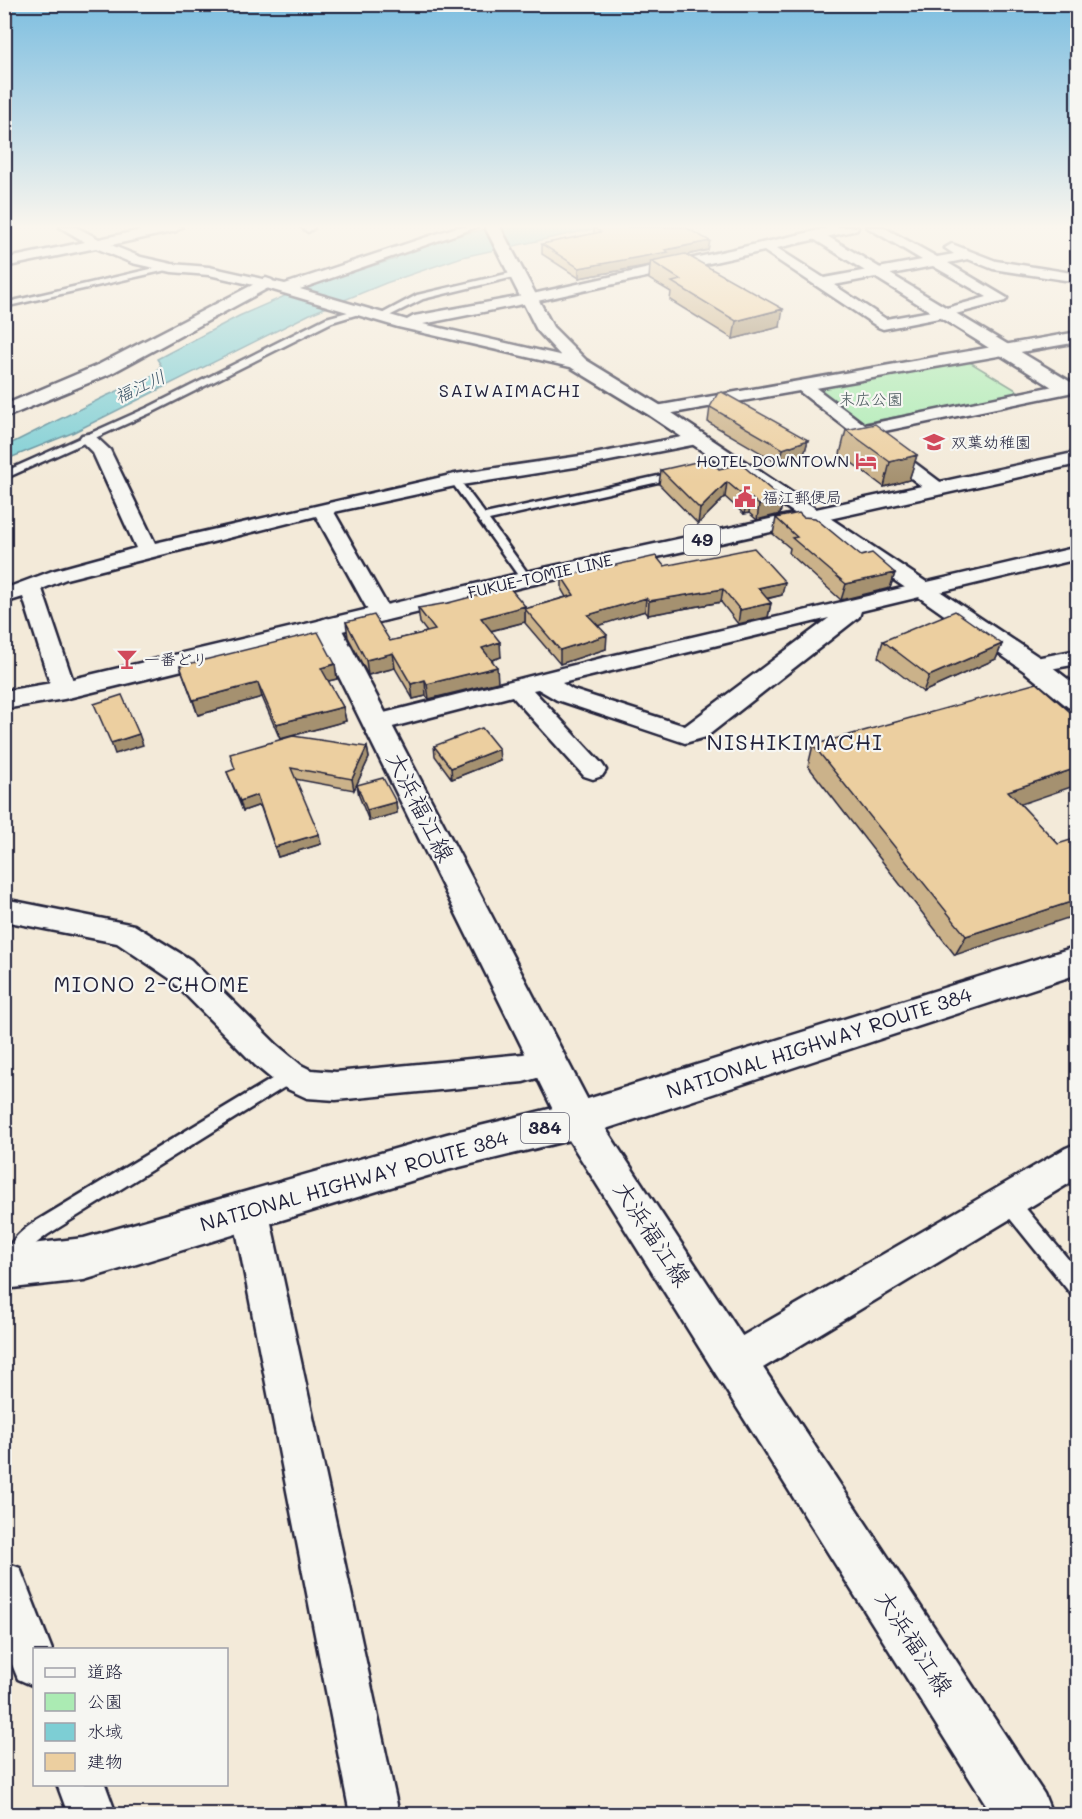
<svg xmlns="http://www.w3.org/2000/svg" width="1082" height="1819" viewBox="0 0 1082 1819" font-family="Mali,'Klee One',sans-serif">
  <rect width="100%" height="100%" fill="#f3ead9"/>
  <filter id="ink" filterUnits="userSpaceOnUse"><feTurbulence type="fractalNoise" baseFrequency=".0167" numOctaves="2"/><feDisplacementMap in="SourceGraphic" scale="12" xChannelSelector="R" yChannelSelector="G"/><feConvolveMatrix kernelMatrix="1 2 1 2 8 2 1 2 1" color-interpolation-filters="sRGB"/></filter>
  <g filter="url(#ink)">
    <path fill="#abebb3" stroke="#668677" stroke-width="1.5" d="M968,361L1021,393L863,423L818,390L819,387Z"/>
    <path fill="#7dced4" stroke="#598997" stroke-width="1.5" d="M499,227H602L462,257L386,283L310,314L72,433L5,460L4,447L106,396L154,375L161,365L157,359L239,316L310,285L396,259L397,257L389,258C425,244 461,233 499,227Z"/>
    <g fill="none" stroke-linecap="round" stroke-linejoin="round">
      <defs>
        <path id="service" d="M168,265L171,269L4,307V303Z
          M515,272L518,276L423,299L383,319L376,317L417,295Z
          M359,309L363,311L362,313L332,322L155,411L4,479V472L149,407L326,318Z
          M731,460L736,463L734,465L489,520L532,579L526,582L522,581L450,480L458,478L485,514Z
          M290,1068L296,1070L298,1075L296,1080L47,1235L29,1249L19,1270L12,1273L5,1270C2,1248 17,1234 33,1223Z
          M1006,1190L1013,1193L1078,1271V1297L1071,1294L999,1205L997,1199L999,1193Z"/>
        <path id="minor" d="M60,227H76L99,239L156,227H182L176,231L111,245L141,257L172,264L209,267L285,284L457,227H477L300,289L407,320L414,316L528,295L833,227H858L857,230L777,248L824,278L922,260L867,227H883L937,257L954,254L945,248L952,244L996,261L1078,274V282L993,269L968,259L948,263L1007,298L1005,301L944,317L883,329L878,327L764,251L528,303L423,324L585,361L587,364L585,367L579,369L398,327L263,287L209,275L172,272L132,263L96,248L4,267V259L85,242ZM933,266L987,297L943,309L886,319L834,285Z
          M301,227H314V228L308,232Z
          M1078,332V342L816,388L865,425L1078,381V391L875,433L943,484L945,488L943,492H929L799,391L656,416L650,415L647,411L650,407L656,406Z
          M88,434L94,435L110,450L155,543L455,474L594,454L697,434L703,435L706,439L703,443L697,444L594,464L455,486L334,512L392,614L389,619L381,621L373,619L370,614L316,516L66,579L42,589L76,690L72,695L64,698L56,695L52,690L23,597L4,603V589L52,571L136,548L93,453L79,439L82,435Z
          M1078,547V559L861,611L859,617L706,737L685,743L557,700L538,689L533,690L602,764L606,770L602,776L593,779L584,776L512,696L377,731L368,729L365,723L368,717L602,658ZM829,618L685,726L573,690L562,683Z
          M1078,650V664L1033,672L1025,670L1022,665L1025,660Z
          M4,899L134,925L191,960L277,1045L301,1065L311,1070L336,1072L523,1054L550,1047L561,1051L566,1061L561,1071L523,1082L336,1100L307,1098L279,1085L255,1065L169,978L117,943L4,921Z
          M1078,1143V1178L748,1377L734,1382L720,1377L715,1363L720,1349L1066,1148Z
          M250,1192L262,1197L268,1209L399,1814H350L232,1209L238,1197Z
          M4,1562L20,1568L52,1650H34V1686L18,1679L4,1645Z
          M57,1784H105L116,1814H68Z"/>
        <path id="tertiary" d="M485,227H500L553,327L586,360L663,407L1042,659L1078,687V710L1068,707L1024,671L916,595L649,415L572,368L537,330Z
          M817,230L1074,384L1077,388L1074,392H1060L812,238L809,235Z
          M266,278L272,280L274,283L272,286L110,374L4,418V405L96,366Z"/>
        <path id="secondary" d="M327,618L336,621L340,626L592,1108L1044,1794L1052,1814H992L564,1132L314,626L318,621Z"/>
        <path id="primary" d="M1078,452V464L526,586L64,699L4,709V691L64,681L526,572Z"/>
        <path id="trunk" d="M1078,946V974L578,1138L447,1170L84,1280L4,1289V1247L84,1238L447,1134L578,1102Z"/>
      </defs>
      <use href="#service" stroke="#22223b" stroke-width="5"/>
      <use href="#minor" stroke="#22223b" stroke-width="5"/>
      <use href="#tertiary" stroke="#22223b" stroke-width="5"/>
      <use href="#secondary" stroke="#22223b" stroke-width="5"/>
      <use href="#primary" stroke="#22223b" stroke-width="5"/>
      <use href="#trunk" stroke="#22223b" stroke-width="5"/>
      <use href="#service" fill="#f6f6f2" fill-rule="evenodd"/>
      <use href="#minor" fill="#f6f6f2" fill-rule="evenodd"/>
      <use href="#tertiary" fill="#f6f6f2" fill-rule="evenodd"/>
      <use href="#secondary" fill="#f6f6f2" fill-rule="evenodd"/>
      <use href="#primary" fill="#f6f6f2" fill-rule="evenodd"/>
      <use href="#trunk" fill="#f6f6f2" fill-rule="evenodd"/>
    </g>
    <path fill="#cbb28a" stroke="#22223b" stroke-width="1.5" d="M594,228L708,250L687,255L780,327L733,339L670,300L671,292L649,279L650,265L579,278L542,254V244L594,234Z
      M710,407L808,440L804,455L780,464L708,422Z
      M846,430L917,455L909,480L884,487L840,454Z
      M719,469L783,500L780,514L757,520L749,513L744,514L725,497L698,524L659,484L661,470Z
      M776,518L895,573L890,588L841,600L789,553L790,548L773,534Z
      M664,566L782,595L767,599L771,603L768,617L738,624L721,602L648,615L645,611L598,625L606,649L560,664L525,623V609L566,597L562,590V577Z
      M525,606V622L491,631L501,657L492,660L498,682L429,699L426,696L413,699L395,668L368,675L348,637L346,622L390,641L427,632L420,623L418,608Z
      M883,641L1002,644L996,659L923,692L878,657Z
      M335,664L337,679L328,681L343,707L346,721L280,739L262,697L198,715L180,666Z
      M813,745L1020,804L1058,844L955,955L808,766Z
      M434,746L500,760L452,779L435,756Z
      M367,747L369,758L354,790L295,779L321,844L278,857L260,805L243,811L227,772Z
      M357,785L396,802L397,813L369,821L359,796Z"/>
    <path fill="#a59170" stroke="#22223b" stroke-width="1.5" d="M710,241L708,250L668,259L651,261L650,265L579,278V268Z
      M783,309L780,327L733,339L736,321Z
      M808,440L804,455L780,464L783,449Z
      M917,455L909,480L884,487L890,462Z
      M727,482L725,497L698,524L700,509Z
      M751,498L749,513L744,514L747,499Z
      M783,500L780,514L757,520L759,505Z
      M895,573L890,588L841,600L846,584Z
      M785,582L782,595L755,601L758,588Z
      M723,589L721,602L648,615L649,601Z
      M646,598L645,611L588,629V615Z
      M771,603L768,617L738,624L740,610Z
      M525,606V622L482,633L481,618Z
      M607,635L606,649L560,664V650Z
      M500,642L501,657L483,663L482,648Z
      M1002,644L996,659L923,692L929,676Z
      M393,653L395,668L368,675L366,660Z
      M335,664L337,679L324,682L321,668Z
      M497,667L498,682L429,699L427,684Z
      M425,680L426,696L413,699L411,684Z
      M258,683L262,697L198,715L193,700Z
      M343,707L346,721L280,739L276,724Z
      M139,734L143,745L115,754L111,743Z
      M367,747L369,758L354,790L352,779Z
      M499,749L500,760L452,779L451,768Z
      M1077,768V785L998,812L1008,791Z
      M257,795L260,805L243,811L240,801Z
      M396,802L397,813L369,821L367,810Z
      M319,834L321,844L278,857L275,847Z
      M1077,900V915L955,955L966,936Z"/>
    <path fill="#eccfa0" stroke="#22223b" stroke-width="1.5" d="M598,227H685L710,241L665,250L668,252L579,268L542,244L601,232L594,228Z
      M685,254L783,309L736,321L672,282L681,280L651,261Z
      M722,392L808,440L783,449L710,407L718,393Z
      M875,424L917,455L890,462L846,430Z
      M709,459L719,469L741,464L783,500L759,505L751,498L747,499L727,482L700,509L661,470Z
      M799,513L803,517L815,518L861,556L872,553L895,573L846,584L792,538L797,537L776,518Z
      M754,548L785,582L758,588L771,603L740,610L723,589L649,601L646,598L588,615L607,635L560,650L525,609L574,595L562,577L656,556L664,566Z
      M509,587L525,606L481,618L500,642L482,648L497,667L427,684L425,680L411,684L393,653L366,660L346,622L374,615L390,641L435,630L418,608L448,603Z
      M955,611L1002,644L929,676L883,641Z
      M318,632L335,664L321,668L343,707L276,724L258,683L193,700L180,666Z
      M1037,683L1077,718V768L1008,791L1058,844L1077,838V900L966,936L813,745Z
      M122,695L139,734L111,743L94,704Z
      M482,728L499,749L451,768L434,746Z
      M293,736L367,747L352,779L291,768L319,834L275,847L257,795L240,801L227,772L235,769L230,754Z
      M383,778L396,802L367,810L357,785Z"/>
  </g>
  <linearGradient id="sky" x2="0" y2="1"><stop stop-color="#7dbee0"/><stop offset="0.47" stop-color="#faf6ee"/><stop offset="1" stop-color="#faf6ee" stop-opacity="0"/></linearGradient>
  <rect width="1082" height="482" fill="url(#sky)"/>
  <defs>
    <symbol id="school-bare" viewBox="-9 -9 18 18"><path d="M0-5L7-2L0 1L-7-2ZM-4 1L0 2.5L4 1V4Q0 6-4 4Z" fill="#d1495b" stroke="#f6f6f2" stroke-width="2.5" paint-order="stroke"/></symbol>
    <symbol id="hotel-bare" viewBox="-9 -9 18 18"><path d="M-6-4.5h1.5V1H6V5H4.5V3h-9V5H-6ZM-4 0a1.8 1.8 0 1 1 3.6 0ZM.5 0V-2.5h3Q6-2.5 6 0Z" fill="#d1495b" stroke="#f6f6f2" stroke-width="2.5" paint-order="stroke"/></symbol>
    <symbol id="civic-bare" viewBox="-9 -9 18 18"><path d="M-.6-6.5H3V-4.5H.6V-3L4-1V1h2V6H-6V1h2V-1L-.6-3ZM-1.2 2.5V6h2.4V2.5Z" fill="#d1495b" stroke="#f6f6f2" stroke-width="2.5" paint-order="stroke"/></symbol>
    <symbol id="bar-bare" viewBox="-9 -9 18 18"><path d="M-6-5H6L.8 .8V4.5H3.5V6h-7V4.5H-.8V.8Z" fill="#d1495b" stroke="#f6f6f2" stroke-width="2.5" paint-order="stroke"/></symbol>
  </defs>
  <g fill-rule="evenodd">
    <use href="#school-bare" x="919" y="427" width="30" height="30"/>
    <use href="#hotel-bare" x="851" y="446" width="30" height="30"/>
    <use href="#civic-bare" x="730" y="482" width="30" height="30"/>
    <use href="#bar-bare" x="112" y="644" width="30" height="30"/>
  </g>
  <g text-anchor="middle" stroke-width="4.5" stroke-linejoin="round" paint-order="stroke">
    <g font-size="16" fill="#445459" stroke="#f6f6f2">
      <text x="871" y="405">末広公園</text>
    </g>
    <g font-size="16" fill="#22223b" stroke="#f6f6f2" text-anchor="start">
      <text x="951" y="448">双葉幼稚園</text>
      <text x="849" y="467" text-anchor="end">HOTEL DOWNTOWN</text>
      <text x="762" y="503">福江郵便局</text>
      <text x="144" y="665">一番どり</text>
    </g>
    <g font-size="16" fill="#22223b" stroke="#f6f6f2">
      <text transform="translate(540 576) rotate(-13)" y="6">FUKUE-TOMIE LINE</text>
    </g>
    <g font-size="18" font-style="italic" fill="#3d5669" stroke="#f6f6f2">
      <text transform="translate(140 387) rotate(-25)" y="6">福江川</text>
    </g>
    <g font-size="18" letter-spacing="1.5" fill="#22223b" stroke="#f6f6f2">
      <text x="510" y="397">SAIWAIMACHI</text>
    </g>
    <g fill="#f6f6f2" stroke="#626272" stroke-width="1.5">
      <rect x="684" y="525" width="36" height="30" rx="4.5"/>
      <rect x="521" y="1113" width="48" height="30" rx="4.5"/>
    </g>
    <g font-size="18" font-weight="bold" fill="#22223b">
      <text x="702" y="546">49</text>
      <text x="545" y="1134">384</text>
    </g>
    <g font-size="20" fill="#22223b" stroke="#f6f6f2">
      <text transform="translate(819 1043) rotate(-18)" y="7">NATIONAL HIGHWAY ROUTE 384</text>
      <text transform="translate(354 1181) rotate(-16)" y="7">NATIONAL HIGHWAY ROUTE 384</text>
    </g>
    <g font-size="21" letter-spacing="1.5" fill="#22223b" stroke="#f6f6f2">
      <text x="152" y="992">MIONO 2-CHOME</text>
    </g>
    <g font-size="22" letter-spacing="1.5" fill="#22223b" stroke="#f6f6f2">
      <text x="795" y="750">NISHIKIMACHI</text>
    </g>
    <g font-size="24" fill="#22223b" stroke="#f6f6f2">
      <text transform="translate(420 807) rotate(63)" y="8">大浜福江線</text>
      <text transform="translate(652 1234) rotate(57)" y="8">大浜福江線</text>
      <text transform="translate(914 1643) rotate(57)" y="8">大浜福江線</text>
    </g>
  </g>
  <rect width="1082" height="1819" fill="none" stroke="#f6f6f2" stroke-width="24"/>
  <rect x="12" y="12" width="1058" height="1795" fill="none" stroke="#22223b" stroke-width="2" filter="url(#ink)"/>
  <rect x="33" y="1648" width="195" height="138" fill="#f6f6f2" stroke="#a1a1a9" stroke-width="1.5"/>
  <rect x="45" y="1668" width="30" height="9" fill="#f6f6f2" stroke="#a1a1a9" stroke-width="1.5"/>
  <text x="87" y="1678" font-size="18" fill="#22223b">道路</text>
  <rect x="45" y="1693" width="30" height="18" fill="#abebb3" stroke="#a1a1a9" stroke-width="1.5"/>
  <text x="87" y="1708" font-size="18" fill="#22223b">公園</text>
  <rect x="45" y="1723" width="30" height="18" fill="#7dced4" stroke="#a1a1a9" stroke-width="1.5"/>
  <text x="87" y="1738" font-size="18" fill="#22223b">水域</text>
  <rect x="45" y="1753" width="30" height="18" fill="#eccfa0" stroke="#a1a1a9" stroke-width="1.5"/>
  <text x="87" y="1768" font-size="18" fill="#22223b">建物</text>
</svg>
